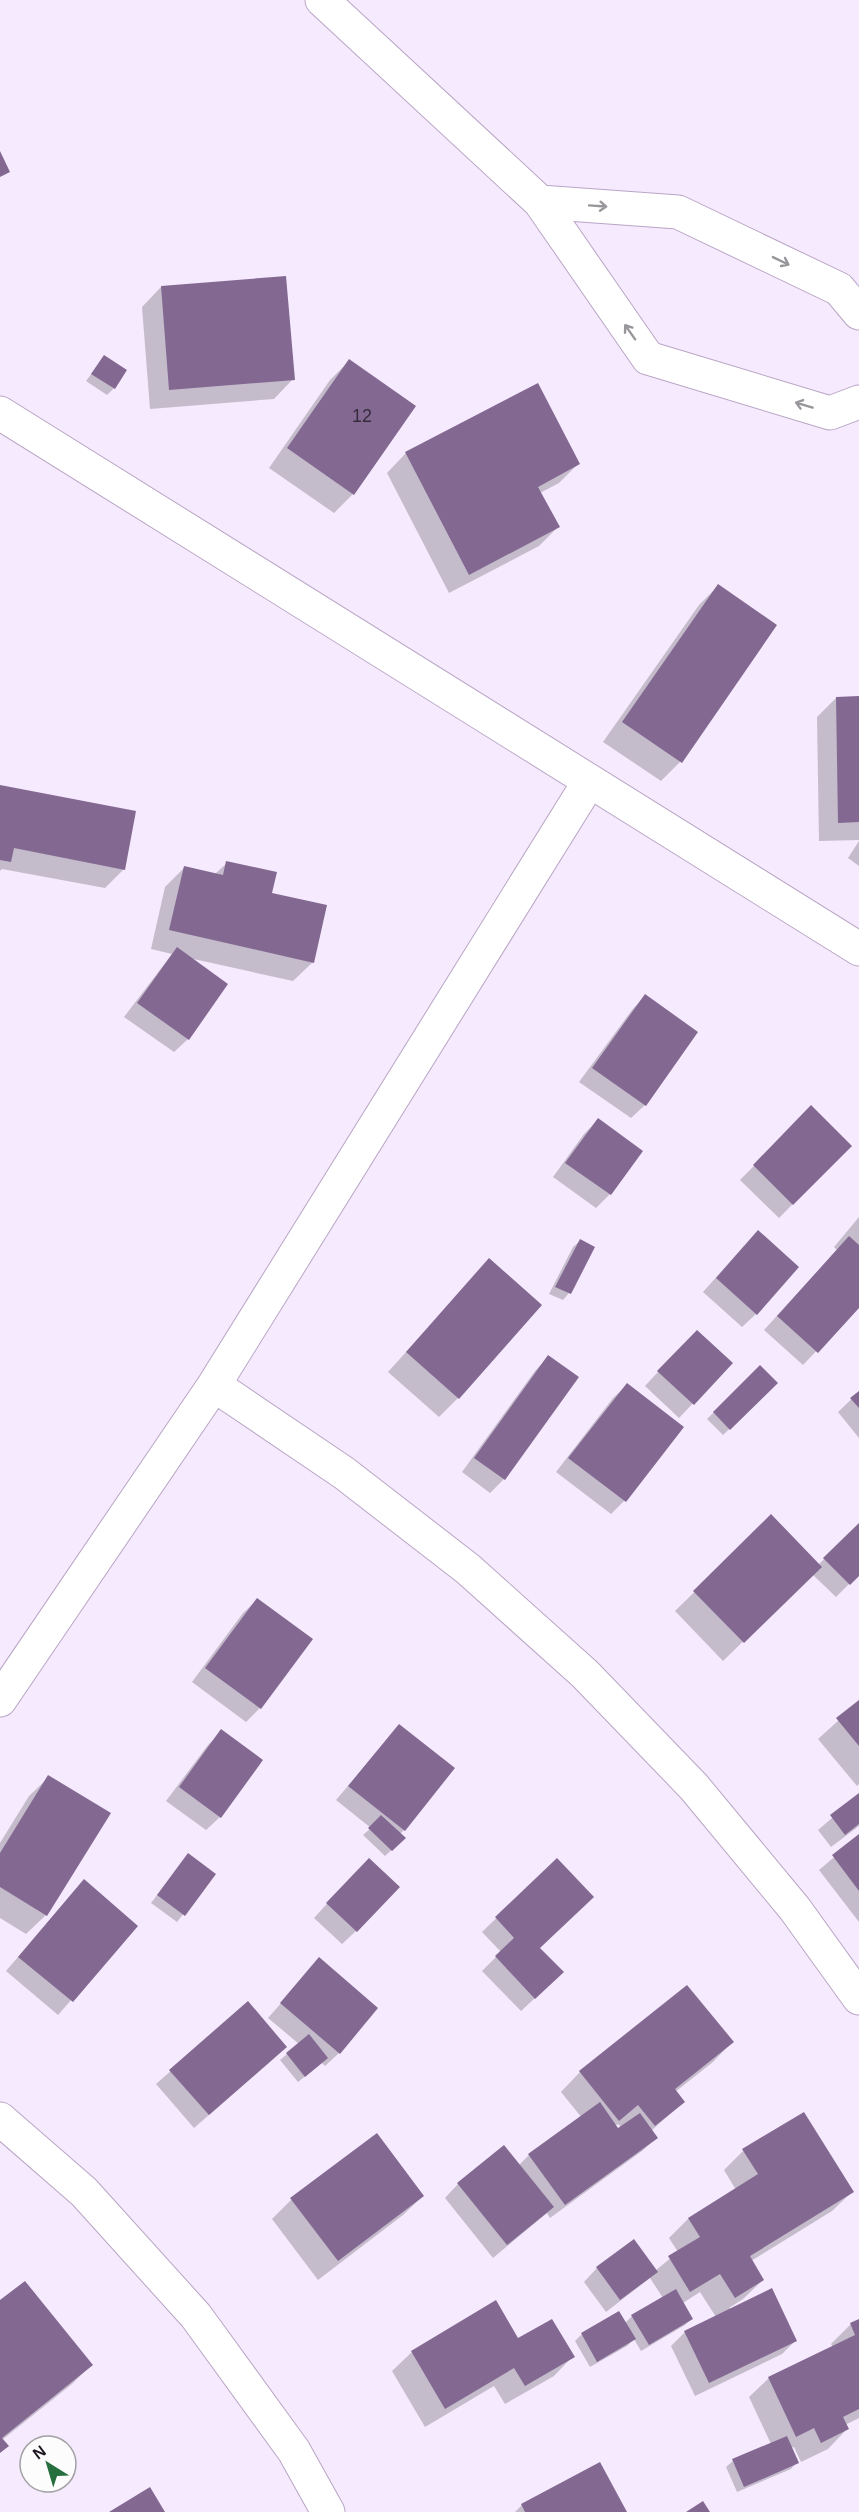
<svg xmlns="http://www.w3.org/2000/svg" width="859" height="2512" viewBox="0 0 859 2512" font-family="Arial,sans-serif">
  <rect width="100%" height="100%" fill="#f6eafe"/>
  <path fill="#0003" fill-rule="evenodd" d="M161,287L293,379L274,399L150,409L142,307Z
    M104,357L114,388L107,395L86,381Z
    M349,361L353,494L334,513L269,468L330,380Z
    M406,453L578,464L559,483L540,493L558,527L539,546L449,593L387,473Z
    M718,586L775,625L680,762L661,781L603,742L699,605Z
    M859,697V840L819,841L817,717L836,698Z
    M0,787L124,869L105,888L2,869L0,871Z
    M859,841V866L848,858Z
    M227,863L270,894L313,962L293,981L189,958L188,1039L174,1052L124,1017L172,954L151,949L165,887L185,867L215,874Z
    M645,996V1105L631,1118L579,1082L632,1010Z
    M811,1108L850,1146L779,1218L740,1180Z
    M598,1120L610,1194L596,1208L553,1177L584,1134Z
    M859,1217V1306L803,1365L764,1330L837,1250L834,1247Z
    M580,1241L593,1247L569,1293L563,1300L549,1294L573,1247Z
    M744,1246L756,1314L742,1327L703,1292Z
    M489,1260L458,1398L439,1417L388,1372Z
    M683,1345L731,1363L679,1418L645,1386Z
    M548,1357L576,1377L504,1479L490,1493L462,1472L535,1371Z
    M760,1367L776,1383L723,1435L707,1419Z
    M627,1385L624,1501L611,1514L556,1472L613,1398Z
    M859,1392V1438L838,1412Z
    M771,1517L818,1565L859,1525V1574L836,1597L812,1574L723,1661L675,1611Z
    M257,1600L311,1640L260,1708L246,1722L192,1682L243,1613Z
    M859,1702V1784L857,1786L818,1739Z
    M399,1726L404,1830L400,1834L404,1838L385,1856L363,1835L371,1828L336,1800Z
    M222,1731L220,1817L206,1830L166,1801L208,1745Z
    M49,1777L46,1915L26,1934L0,1918V1843L29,1796Z
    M859,1795V1826L831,1847L818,1830Z
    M859,1836V1922L819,1870Z
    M188,1855L214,1875L177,1922L151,1903Z
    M557,1860L539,1948L548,1986L521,2011L482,1971L501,1952L482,1932Z
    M355,1873L356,1931L342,1944L314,1918Z
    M71,1895L136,1926L58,2015L6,1971Z
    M319,1960L339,2053L325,2066L322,2063L298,2082L280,2060L299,2044L268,2018Z
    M687,1987L732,2042L713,2062L675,2092L683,2102L651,2131L656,2138L642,2151L550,2218L547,2213L493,2258L445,2198L458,2184L518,2166L529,2155L582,2118L561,2092L580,2072ZM618,2124L622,2128L618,2130L615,2126Z
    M248,2003L272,2060L194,2128L156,2084Z
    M743,2151L852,2192L832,2211L751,2261L763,2280L743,2299L729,2308L795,2341L782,2354L695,2396L671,2346L685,2332L716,2317L700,2292L683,2303L691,2319L685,2325L641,2351L634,2339L627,2346L590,2367L575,2341L581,2335L619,2313L625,2323L632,2316L663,2298L650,2278L606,2312L584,2282L597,2268L655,2271L678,2252L669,2238L688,2219L736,2190L724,2170Z
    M423,2196L403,2215L318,2280L272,2219L291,2200Z
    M0,2302L91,2365L72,2384L2,2440L0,2452Z
    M859,2320V2418L845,2425L847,2429L828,2449L801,2462L794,2447L791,2448L797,2462L791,2469L737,2492L726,2467L733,2461L771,2444L749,2397L769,2378L833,2347L831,2344L850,2325Z
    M412,2352L573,2356L554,2376L505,2404L494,2386L425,2427L392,2371Z
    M599,2464L625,2512H515L522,2505Z"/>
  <path fill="#836992" d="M0,151L10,172L0,177Z
    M286,276L295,380L169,390L161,286Z
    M104,355L127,370L115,389L91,374Z
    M349,359L416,406L354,495L287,448Z
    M538,383L580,464L538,487L560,527L469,575L405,452Z
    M718,584L777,625L682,763L622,722Z
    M859,696V822L838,823L836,697Z
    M0,785L136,811L125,870L14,848L11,862L0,860Z
    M226,861L277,872L272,893L327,905L314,963L169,930L184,866L223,875Z
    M177,947L228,984L189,1040L137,1003Z
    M645,994L698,1032L646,1106L592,1068Z
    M811,1105L852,1146L793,1205L753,1165Z
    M598,1118L643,1151L611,1195L565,1163Z
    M758,1230L799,1267L757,1315L716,1278Z
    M849,1236L859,1245V1308L818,1353L777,1316Z
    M580,1239L595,1247L571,1294L555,1287Z
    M489,1258L542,1305L459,1399L406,1352Z
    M697,1330L733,1363L694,1405L657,1371Z
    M548,1355L579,1377L505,1480L474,1458Z
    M760,1365L778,1383L730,1430L713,1412Z
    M627,1383L684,1427L626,1502L568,1458Z
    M859,1391V1408L850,1398Z
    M771,1514L822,1567L744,1643L693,1591Z
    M859,1523V1576L850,1585L823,1558Z
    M257,1598L313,1639L261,1709L205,1668Z
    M859,1700V1746L836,1718Z
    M399,1724L455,1768L405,1831L348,1786Z
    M221,1729L263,1760L221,1818L179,1787Z
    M48,1775L111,1813L47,1916L0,1887V1853Z
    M859,1793V1824L845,1835L830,1815Z
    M381,1815L406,1838L392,1851L368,1828Z
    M859,1834V1891L832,1855Z
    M188,1853L216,1874L185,1916L157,1895Z
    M369,1858L400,1887L357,1932L326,1903Z
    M557,1858L594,1897L540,1948L564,1972L535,1999L495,1956L514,1938L495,1917Z
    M84,1879L138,1926L73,2002L18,1957Z
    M319,1957L378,2008L340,2054L280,2003Z
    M687,1985L734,2042L675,2089L685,2102L655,2126L638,2105L619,2121L579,2071Z
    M248,2001L287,2047L209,2115L169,2070Z
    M309,2034L328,2058L305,2077L286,2053Z
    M600,2102L618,2128L640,2113L658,2138L565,2205L528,2154Z
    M804,2112L854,2192L750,2256L764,2280L735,2298L720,2274L690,2292L668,2256L700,2237L688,2218L758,2174L742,2149Z
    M377,2133L424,2196L338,2261L290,2198Z
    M504,2145L554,2207L507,2245L457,2183Z
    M634,2239L658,2272L620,2300L596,2267Z
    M25,2281L93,2365L2,2438L9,2446L0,2453V2300Z
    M772,2288L797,2341L709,2383L684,2331Z
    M676,2289L693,2319L649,2345L631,2315Z
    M496,2300L518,2338L552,2319L575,2357L525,2386L514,2368L445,2409L411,2351Z
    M619,2311L636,2339L597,2362L581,2333Z
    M859,2319V2409L843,2417L849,2429L821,2443L814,2428L796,2437L768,2377L855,2335L850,2323Z
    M787,2436L799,2463L744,2487L732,2459Z
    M600,2462L627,2512H525L521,2504Z
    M150,2487L165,2512H109Z
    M703,2501L710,2512H686Z"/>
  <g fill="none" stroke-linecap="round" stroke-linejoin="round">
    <defs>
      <path id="minor" d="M322,0L540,202L648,358L830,413L859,402
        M540,202L678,212L839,289L859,313
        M0,413L859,949
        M214,1385L344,1473L468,1569L585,1674L694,1787L795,1909L859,1998
        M0,1700L214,1385L589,782
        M0,2119L84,2192L196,2316L294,2451L328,2512"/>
    </defs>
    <use href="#minor" stroke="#b9a5c5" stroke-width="35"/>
    <use href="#minor" stroke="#fff" stroke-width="33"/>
  </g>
  <defs><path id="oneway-shaft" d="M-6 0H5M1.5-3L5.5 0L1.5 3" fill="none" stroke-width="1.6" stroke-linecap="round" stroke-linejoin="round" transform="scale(1.5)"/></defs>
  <g stroke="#99969b">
    <use href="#oneway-shaft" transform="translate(598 206) rotate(4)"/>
    <use href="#oneway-shaft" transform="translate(781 261) rotate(26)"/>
    <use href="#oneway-shaft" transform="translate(630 332) rotate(-125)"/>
    <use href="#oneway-shaft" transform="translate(804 405) rotate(-163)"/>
  </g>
  <g text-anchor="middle" stroke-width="4.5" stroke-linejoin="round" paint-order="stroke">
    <g font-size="18" fill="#362b3d">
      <text x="362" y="422">12</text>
    </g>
  </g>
  <g transform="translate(48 2464) rotate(323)"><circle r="28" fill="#fcfcfc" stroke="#a3a0a4" stroke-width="1.5"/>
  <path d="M0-4.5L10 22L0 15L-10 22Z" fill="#246f3d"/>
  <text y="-9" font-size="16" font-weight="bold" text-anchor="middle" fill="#1d1621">N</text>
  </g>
</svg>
